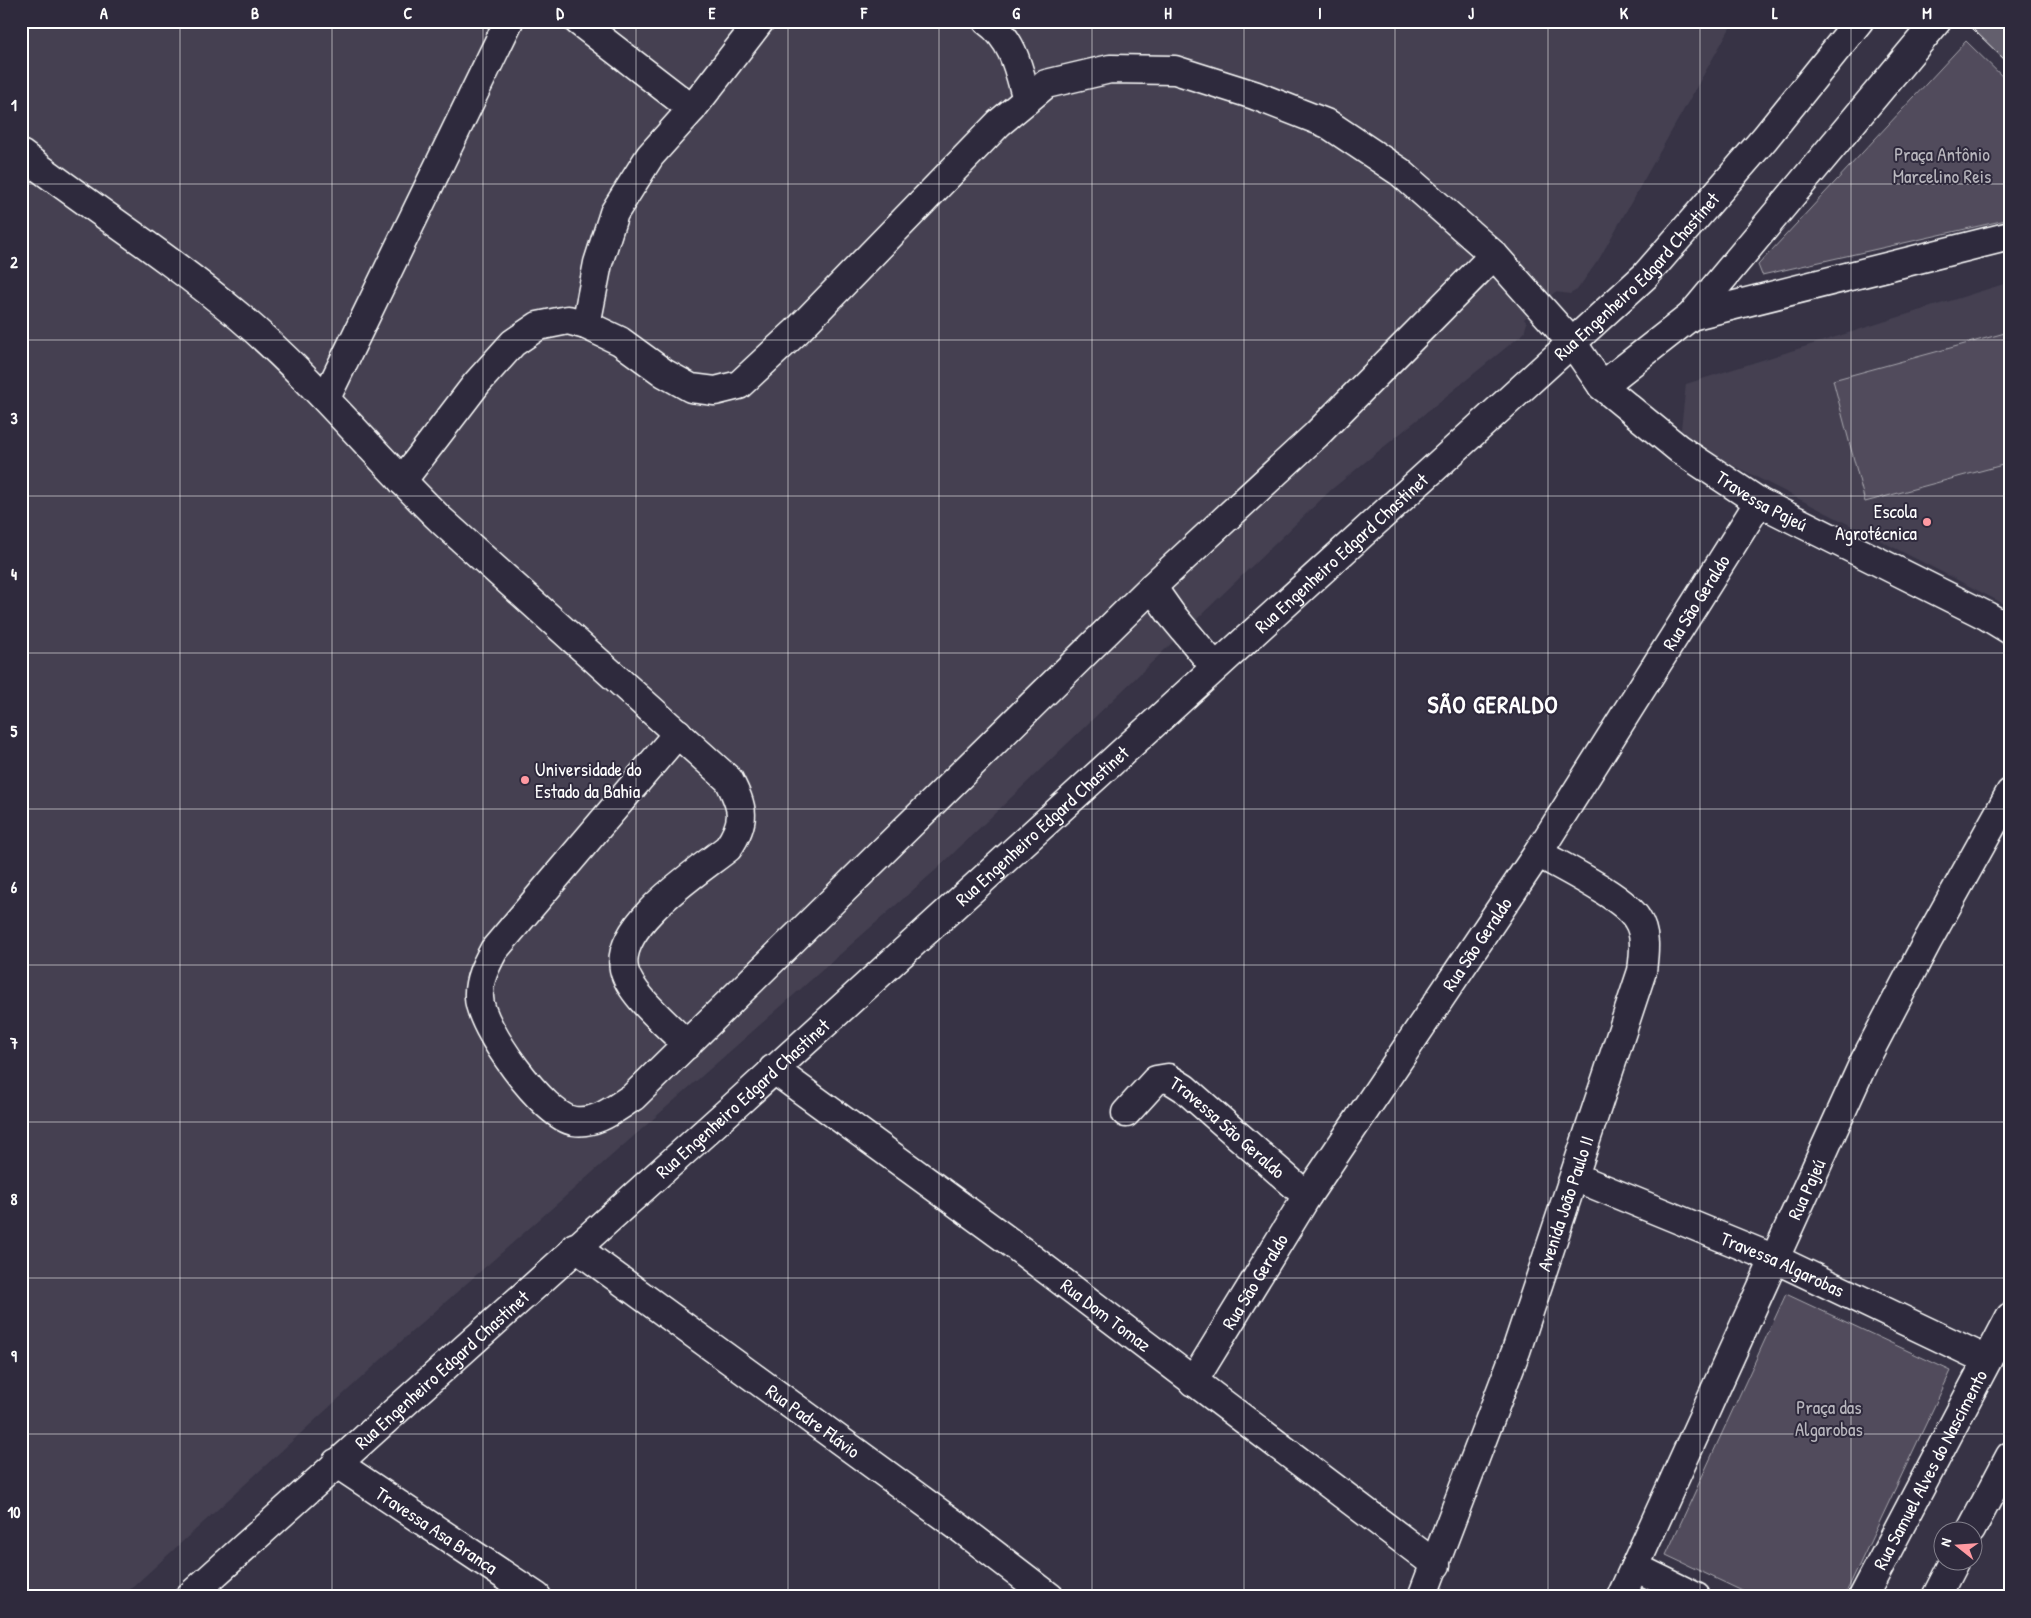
<svg xmlns="http://www.w3.org/2000/svg" width="2031" height="1618" viewBox="0 0 2031 1618" font-family="'Patrick Hand',sans-serif">
  <rect width="100%" height="100%" fill="#373345"/>
  <filter id="ink" filterUnits="userSpaceOnUse"><feTurbulence type="fractalNoise" baseFrequency=".02" numOctaves="2"/><feDisplacementMap in="SourceGraphic" scale="10" xChannelSelector="R" yChannelSelector="G"/><feConvolveMatrix kernelMatrix="1 2 1 2 8 2 1 2 1" color-interpolation-filters="sRGB"/></filter>
  <g filter="url(#ink)">
    <path fill="#444051" d="M21,21H1734L1599,259L1577,290L1570,294L1555,292L1524,319L1527,323L1524,333L1332,489L938,868L407,1336L122,1597H21Z
      M2010,282V607L1680,438L1686,384Z"/>
    <path fill="#514c5c" stroke="#a8a6ae" d="M1966,41L2010,84V219L1762,275L1758,265Z
      M2005,333L2010,352V463L1865,502L1833,380Z
      M1786,1294L1951,1371L1844,1597H1755L1666,1555Z"/>
    <path fill="#635f6d" stroke="#fff" d="M1979,21H2010V65L1972,28Z"/>
    <g fill="none" stroke-linecap="round" stroke-linejoin="round">
      <defs>
        <g id="minor">
          <path d="M578,21L692,109"/>
          <path d="M987,21C1014,40 1019,71 1027,100"/>
          <path d="M21,154C94,209 170,258 240,317C313,379 373,454 442,521L729,780C743,808 747,820 728,848C698,872 615,924 624,969C629,994 670,1027 687,1045"/>
          <path d="M1691,316L2010,236"/>
          <path d="M586,325L598,263L614,213L650,156L692,109L760,21"/>
          <path d="M1602,386L1691,316L1937,21"/>
          <path d="M326,398L509,21"/>
          <path id="s1" d="M402,481L477,383L513,343L538,326L568,320L586,325L620,341L664,373L691,388L715,391L739,385L797,331L999,123L1046,84L1110,69L1175,70L1254,95L1328,124L1400,172L1494,255L1573,344L1602,386L1679,449L1759,502L1987,616L2010,630"/>
          <path d="M1152,587L1171,614L1215,667"/>
          <path d="M678,733L494,950C486,965 478,980 479,997C479,1026 544,1117 574,1121C597,1124 614,1109 633,1097L1152,587L1316,435L1494,255"/>
          <path id="s2" d="M773,1069L1014,1245L1436,1565"/>
          <path id="s3" d="M1126,1113L1156,1080L1168,1078L1184,1088L1307,1196"/>
          <path id="s4" d="M1575,1177L1775,1259L1987,1360"/>
          <path id="s5" d="M575,1247L960,1528L1050,1597"/>
          <path id="s6" d="M1193,1382L1307,1196L1538,853L1759,502"/>
          <path id="s7" d="M336,1463L537,1597"/>
          <path d="M1971,1530L2010,1456"/>
          <path d="M1635,1567L1696,1597"/>
          <path id="s8" d="M1422,1597L1516,1351L1642,971C1644,954 1647,934 1637,919C1624,897 1562,867 1538,853"/>
          <path id="s9" d="M1621,1597L1864,1062L1927,942L2010,793"/>
          <path id="s10" d="M1863,1597L2010,1317"/>
          <path d="M1936,1597L1955,1560"/>
        </g>
        <g id="major">
          <path id="s11" d="M189,1597L740,1101L1645,276L1765,138L1859,21"/>
        </g>
      </defs>
      <use href="#minor" stroke="#fff" stroke-width="31"/>
      <use href="#major" stroke="#fff" stroke-width="31"/>
      <use href="#minor" stroke="#2f2a3d" stroke-width="28"/>
      <use href="#major" stroke="#2f2a3d" stroke-width="28"/>
    </g>
  </g>
  <path fill="none" stroke="#fff" stroke-width="1" stroke-opacity="0.55" d="M180,21V1597M332,21V1597M483,21V1597M636,21V1597M788,21V1597M939,21V1597M1092,21V1597M1244,21V1597M1395,21V1597M1548,21V1597M1700,21V1597M1851,21V1597M21,184H2010M21,340H2010M21,496H2010M21,653H2010M21,809H2010M21,965H2010M21,1122H2010M21,1278H2010M21,1434H2010"/>
  <g fill="#ff9aa2" stroke="#2f2a3d" stroke-width="2">
    <circle cx="1927" cy="522" r="5"/>
    <circle cx="525" cy="780" r="5"/>
  </g>
  <g text-anchor="middle" stroke-width="4" stroke-linejoin="round" paint-order="stroke">
    <g font-size="19" fill="#b9b7be" stroke="#2f2a3d">
      <text x="1942" y="161">Praça Antônio<tspan x="1942" dy="22">Marcelino Reis</tspan></text>
      <text x="1829" y="1414">Praça das<tspan x="1829" dy="22">Algarobas</tspan></text>
    </g>
    <g font-size="19" fill="#fff" stroke="#2f2a3d">
      <text dy="7" stroke="none"><textPath href="#s11" startOffset="1960">Rua Engenheiro Edgard Chastinet</textPath></text>
      <text dy="7" stroke="none"><textPath href="#s1" startOffset="1731">Travessa Pajeú</textPath></text>
      <text dy="7" stroke="none"><textPath href="#s11" startOffset="1555">Rua Engenheiro Edgard Chastinet</textPath></text>
      <text dy="7" stroke="none"><textPath href="#s6" startOffset="928">Rua São Geraldo</textPath></text>
      <text dy="7" stroke="none"><textPath href="#s11" startOffset="1150">Rua Engenheiro Edgard Chastinet</textPath></text>
      <text dy="7" stroke="none"><textPath href="#s6" startOffset="522">Rua São Geraldo</textPath></text>
      <text dy="7" stroke="none"><textPath href="#s11" startOffset="745">Rua Engenheiro Edgard Chastinet</textPath></text>
      <text dy="7" stroke="none"><textPath href="#s3" startOffset="134">Travessa São Geraldo</textPath></text>
      <text dy="7" stroke="none"><textPath href="#s9" startOffset="448">Rua Pajeú</textPath></text>
      <text dy="7" stroke="none"><textPath href="#s8" startOffset="419">Avenida João Paulo II</textPath></text>
      <text dy="7" stroke="none"><textPath href="#s4" startOffset="225">Travessa Algarobas</textPath></text>
      <text dy="7" stroke="none"><textPath href="#s6" startOffset="118">Rua São Geraldo</textPath></text>
      <text dy="7" stroke="none"><textPath href="#s2" startOffset="414">Rua Dom Tomaz</textPath></text>
      <text dy="7" stroke="none"><textPath href="#s11" startOffset="340">Rua Engenheiro Edgard Chastinet</textPath></text>
      <text dy="7" stroke="none"><textPath href="#s5" startOffset="295">Rua Padre Flávio</textPath></text>
      <text dy="7" stroke="none"><textPath href="#s10" startOffset="144">Rua Samuel Alves do Nascimento</textPath></text>
      <text dy="7" stroke="none"><textPath href="#s7" startOffset="121">Travessa Asa Branca</textPath></text>
    </g>
    <g font-size="19" fill="#fff" stroke="#2f2a3d" text-anchor="end">
      <text x="1917" y="518">Escola<tspan x="1917" dy="22">Agrotécnica</tspan></text>
      <text x="535" y="776" text-anchor="start">Universidade do<tspan x="535" dy="22">Estado da Bahia</tspan></text>
    </g>
    <g font-size="24" font-weight="bold" letter-spacing="1" fill="#fff" stroke="#2f2a3d">
      <text x="1493" y="713">SÃO GERALDO</text>
    </g>
  </g>
  <rect width="2031" height="1618" fill="none" stroke="#2f2a3d" stroke-width="55"/>
  <g transform="translate(1958 1546) rotate(287)"><circle r="24" fill="#2f2a3d" stroke="#827f8b"/>
  <path d="M0-4L9 19L0 12L-9 19Z" fill="#ff9aa2"/>
  <text y="-8" font-size="14" font-weight="bold" text-anchor="middle" fill="#ffffff">N</text>
  </g>
  <rect x="28" y="28" width="1976" height="1562" fill="none" stroke="#fff" stroke-width="2"/>
  <g font-size="16" text-anchor="middle" font-weight="bold" fill="#fff">
    <text x="104" y="19">A</text>
    <text x="255" y="19">B</text>
    <text x="408" y="19">C</text>
    <text x="560" y="19">D</text>
    <text x="712" y="19">E</text>
    <text x="864" y="19">F</text>
    <text x="1016" y="19">G</text>
    <text x="1168" y="19">H</text>
    <text x="1320" y="19">I</text>
    <text x="1471" y="19">J</text>
    <text x="1624" y="19">K</text>
    <text x="1775" y="19">L</text>
    <text x="1927" y="19">M</text>
    <text x="14" y="111">1</text>
    <text x="14" y="268">2</text>
    <text x="14" y="424">3</text>
    <text x="14" y="580">4</text>
    <text x="14" y="737">5</text>
    <text x="14" y="893">6</text>
    <text x="14" y="1049">7</text>
    <text x="14" y="1205">8</text>
    <text x="14" y="1362">9</text>
    <text x="14" y="1518">10</text>
  </g>
</svg>
